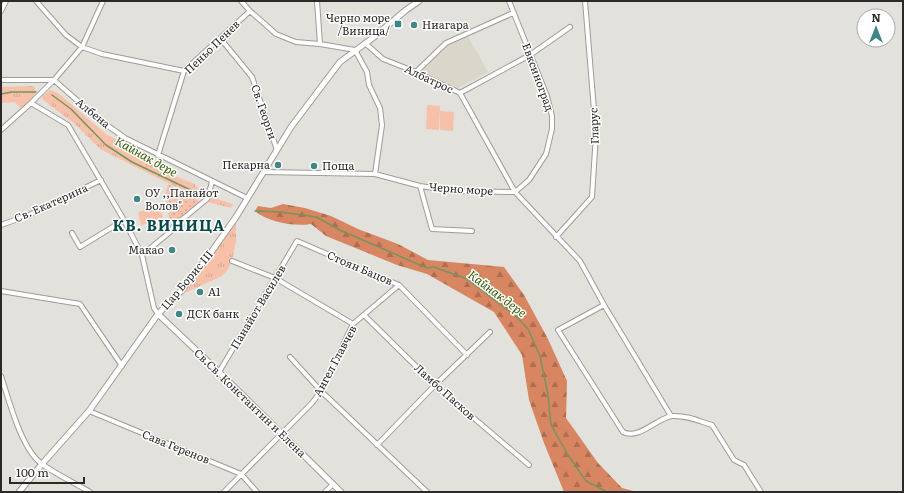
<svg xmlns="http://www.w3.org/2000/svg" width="904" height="493" viewBox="0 0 904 493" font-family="Literata,serif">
  <defs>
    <pattern id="grass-tufts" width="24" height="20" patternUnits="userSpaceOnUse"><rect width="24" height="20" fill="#f6c0a9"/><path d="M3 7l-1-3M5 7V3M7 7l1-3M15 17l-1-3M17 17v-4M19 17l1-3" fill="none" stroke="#d3a591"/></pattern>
    <pattern id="forest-firs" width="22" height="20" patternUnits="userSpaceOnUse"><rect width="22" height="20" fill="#d88562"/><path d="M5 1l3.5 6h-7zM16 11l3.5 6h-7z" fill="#af6d51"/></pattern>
    <pattern id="park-dots" width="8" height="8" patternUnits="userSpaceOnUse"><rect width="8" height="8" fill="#f6c0a9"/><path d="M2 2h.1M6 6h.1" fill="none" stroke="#d3a591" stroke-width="1.8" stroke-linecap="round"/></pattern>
  </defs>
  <rect width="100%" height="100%" fill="#e3e1dc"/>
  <path fill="#dbd6ca" d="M468,36L488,72L458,88L422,71L447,46Z"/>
  <path fill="url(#grass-tufts)" d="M34,86L36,92L32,99L22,109L15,102L1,103V87Z
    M50,90L58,93L106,134L152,160L151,163L159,170L195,184V186L204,191L200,199L100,149L75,124L42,99L44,95Z
    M211,197L233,204L231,208L208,202Z
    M236,217V241L232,261L228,269L222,276L174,298Z"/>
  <path fill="url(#forest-firs)" d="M283,204L305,208L331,216L358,229L398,244L428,260L504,267L524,295L548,339L567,381L566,418L598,463L622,488L637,492H564L544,443L529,400L522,355L494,312L427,274L397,265L326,236L311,224C294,227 268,222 255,211L258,206L271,208Z"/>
  <path fill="url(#park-dots)" d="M168,184L198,200L199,204L173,226L168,214L170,212L165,196Z"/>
  <path fill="#f6c0a9" d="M427,105L440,106L439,130L426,129Z
    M440,111L454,112L453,131L440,130Z
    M160,206L163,219L141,225L138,212Z"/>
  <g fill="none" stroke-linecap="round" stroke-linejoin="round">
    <path stroke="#77945d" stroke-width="1.5" d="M1,94L12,92H36
      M52,95L71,109L106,145L132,162L201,195
      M255,211L281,212L316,217L342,231L427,268L434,267L467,279L517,317L528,329L540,356L548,395L551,425L568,455L586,481L607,492"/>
    <defs>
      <path id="minor" d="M36,1L66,35L82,47L102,54L184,71
        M241,1L250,11L276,34L296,42L320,44L355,50L367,72L369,85L380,108L382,125L375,174
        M317,1L320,44
        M509,1L547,96L552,116V129L546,154L529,180L515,192
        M1,11L6,1
        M220,38L252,77L277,150
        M365,43L383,59L416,72L460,93L515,192L580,261L604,305
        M416,72L446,43L513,13
        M1,80H54L97,118L125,138L247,198
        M460,93L530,55L570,27
        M31,103L68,125L124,220L142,255L154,308L158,314
        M1,130L31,103L54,80L82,47L103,1
        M158,155L184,71L250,11
        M264,172L375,174L420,186L454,191L515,192
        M420,186L432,229L472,231
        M1,225L29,215L101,180
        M72,233L80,247L124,220
        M556,237L592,197L596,134L585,1
        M142,255L170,232L173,227L207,199L212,182
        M232,261L275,278L353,324
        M1,291L80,304L122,366
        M364,315L435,385L529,465
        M290,357L321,391L427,492
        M219,372L297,241L399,285L467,355
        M1,376C9,400 21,449 42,464C57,475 75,483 90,492
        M89,411L241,474L257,492
        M671,416L604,305L558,330L623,432C639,440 657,418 672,416C686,415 699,421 712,425L734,460L744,465L761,492
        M377,445L435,385L490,332
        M224,492L312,403L321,391L353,324L399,285
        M325,492L333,484"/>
      <path id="tertiary" d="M158,314L219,372L341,492
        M19,492L42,464L89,411L158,314L181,291L212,251L236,217L291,127L340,62L374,37L406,10L419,1"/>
    </defs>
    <use href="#minor" stroke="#9e9c97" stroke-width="6"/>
    <use href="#tertiary" stroke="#9e9c97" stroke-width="7"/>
    <use href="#minor" stroke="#fff" stroke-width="4"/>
    <use href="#tertiary" stroke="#fff" stroke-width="5"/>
  </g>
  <g fill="#3e8688" stroke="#fff" stroke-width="1.5">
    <rect x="394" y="20" width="8" height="8" rx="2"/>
    <circle cx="414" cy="25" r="4"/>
    <circle cx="278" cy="165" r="4"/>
    <circle cx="314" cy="166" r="4"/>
    <circle cx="137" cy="199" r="4"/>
    <circle cx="172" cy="250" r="4"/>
    <circle cx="200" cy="292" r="4"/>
    <circle cx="179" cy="314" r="4"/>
  </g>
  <g text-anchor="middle" stroke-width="3" stroke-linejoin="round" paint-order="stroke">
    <g font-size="11" fill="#2b2a28" stroke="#fff" text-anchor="start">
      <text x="390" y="22" text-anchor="end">Черно море<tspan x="390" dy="13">/Виница/</tspan></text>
      <text x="422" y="29">Ниагара</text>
      <text x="270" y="169" text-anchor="end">Пекарна</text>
      <text x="322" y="170">Поща</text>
      <text x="145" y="197">ОУ ,,Панайот<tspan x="145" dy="13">Волов"</tspan></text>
      <text x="164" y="254" text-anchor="end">Макао</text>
      <text x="208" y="296">A1</text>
      <text x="187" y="318">ДСК банк</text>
    </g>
    <g font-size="11" fill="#2b2a28" stroke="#fff">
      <text transform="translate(212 47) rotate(-44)" y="4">Пеньо Пенев</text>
      <text transform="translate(538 77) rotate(70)" y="4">Евксиноград</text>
      <text transform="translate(429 79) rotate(25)" y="4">Албатрос</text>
      <text transform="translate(264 112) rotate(71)" y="4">Св. Георги</text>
      <text transform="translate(93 113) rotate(39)" y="4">Албена</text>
      <text transform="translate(594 126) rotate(-92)" y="4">Гларус</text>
      <text transform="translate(461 189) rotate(4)" y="4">Черно море</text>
      <text transform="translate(51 203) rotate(-24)" y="4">Св. Екатерина</text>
      <text transform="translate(360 268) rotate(23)" y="4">Стоян Бацов</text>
      <text transform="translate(187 280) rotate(-50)" y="4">Цар Борис III</text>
      <text transform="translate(258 307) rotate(-59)" y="4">Панайот Василев</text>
      <text transform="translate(335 361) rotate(-62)" y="4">Ангел Главчев</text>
      <text transform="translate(445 392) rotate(42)" y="4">Ламбо Пасков</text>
      <text transform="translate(250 403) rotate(44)" y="4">Св.Св. Константин и Елена</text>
      <text transform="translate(176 447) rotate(22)" y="4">Сава Геренов</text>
    </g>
    <g font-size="12" font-style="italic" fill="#375b06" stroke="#fff">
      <text transform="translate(146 157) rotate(29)" y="4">Кайнак дере</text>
      <text transform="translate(497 294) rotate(37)" y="4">Кайнак дере</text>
    </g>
    <g font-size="15" font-weight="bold" letter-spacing="1" fill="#08494b" stroke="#fff">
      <text x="169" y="231">КВ. ВИНИЦА</text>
    </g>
  </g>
  <rect width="904" height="493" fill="none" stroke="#2b2a28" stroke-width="4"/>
  <g transform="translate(876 28)"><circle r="19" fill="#ffffff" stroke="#aaaaa9"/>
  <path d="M0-3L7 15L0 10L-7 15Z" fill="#3e8688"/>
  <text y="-6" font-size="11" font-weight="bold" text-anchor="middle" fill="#2b2a28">N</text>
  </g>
  <path d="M10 477v6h74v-6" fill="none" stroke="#2b2a28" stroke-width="2"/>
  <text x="16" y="477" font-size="12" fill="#2b2a28" stroke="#ffffff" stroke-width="3" paint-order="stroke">100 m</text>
</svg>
